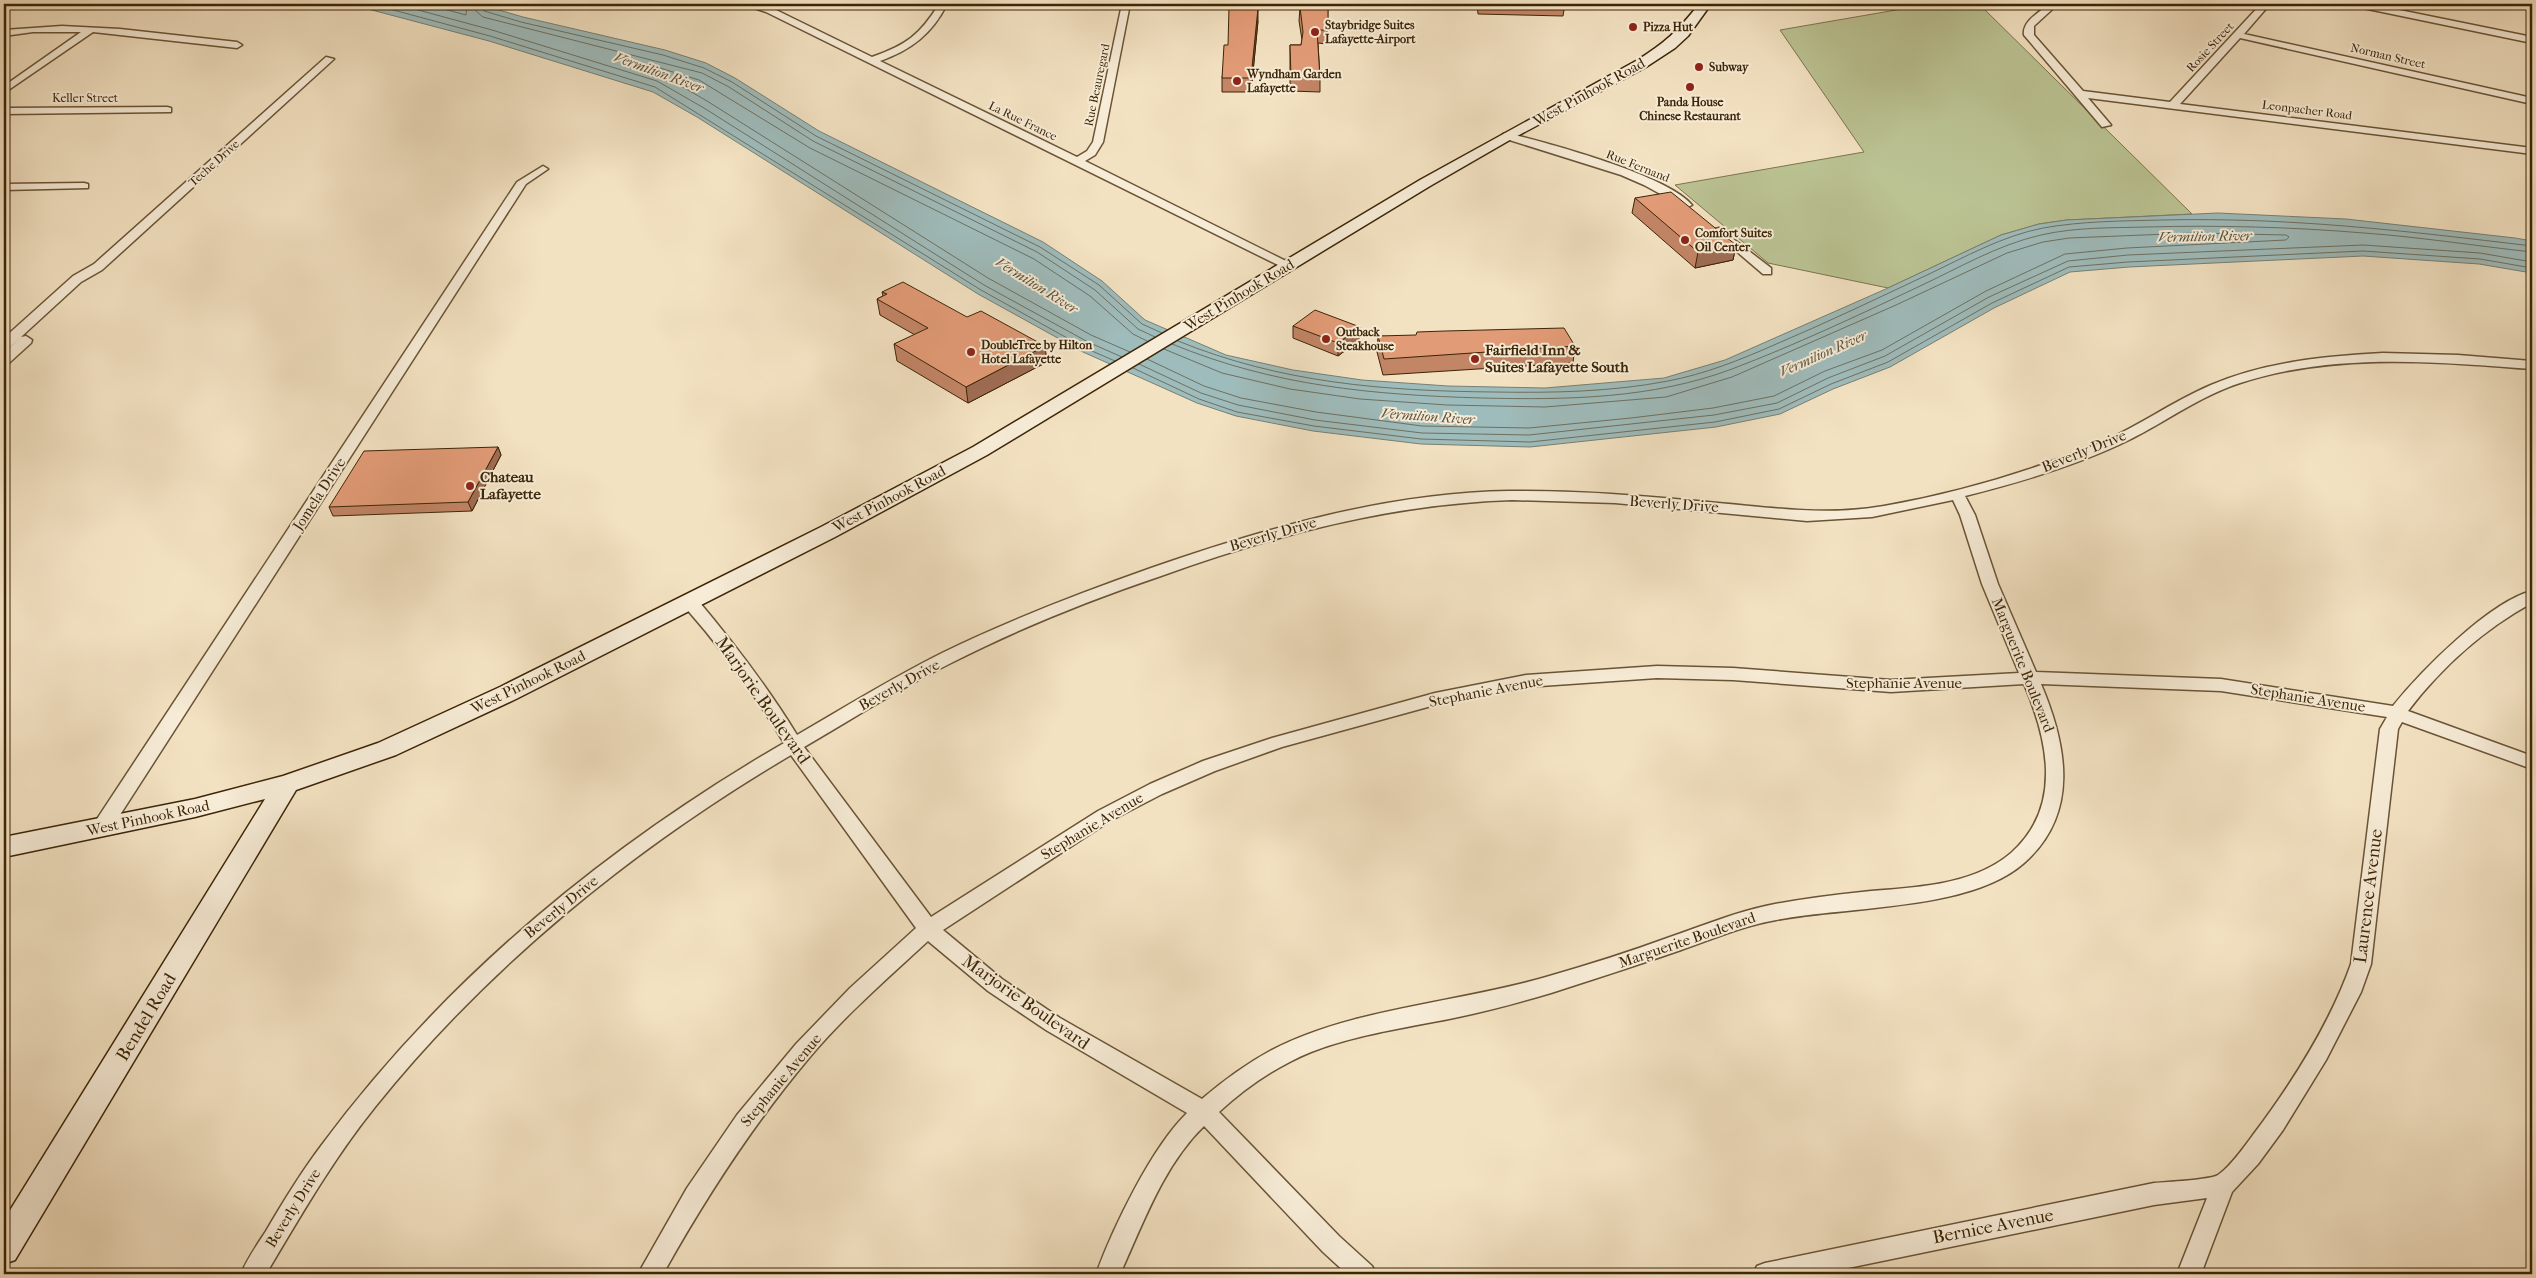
<svg xmlns="http://www.w3.org/2000/svg" width="2536" height="1278" viewBox="0 0 2536 1278" font-family="'IM FELL French Canon',serif">
  <rect width="100%" height="100%" fill="#f3e2c2"/>
  <filter id="stains"><feTurbulence type="fractalNoise" baseFrequency=".004" numOctaves="4"/><feColorMatrix values="0 0 0 0 .2 0 0 0 0 .09 0 0 0 0 .02 0 0 0 .5 -.17"/></filter>
  <radialGradient id="worn" r=".72"><stop offset=".6" stop-color="#630" stop-opacity="0"/><stop offset="1" stop-color="#630" stop-opacity=".3"/></radialGradient>
  <path fill="#bbc393" stroke="#7c744c" d="M1931,4H1979L2192,214L2067,220L2039,224L2001,235L1888,288L1768,263L1675,185L1864,152L1780,30Z"/>
  <path fill="#9fbcbc" stroke="#778073" d="M349,4H478L523,17L665,50L706,63L735,78L819,131L1043,242L1102,281L1145,320L1226,355L1293,370L1362,380L1448,386L1545,388L1664,378L1725,360L1888,288L2001,235L2039,224L2067,220L2218,213L2346,219L2515,238L2532,241V273L2479,264L2363,256L2129,267L2070,272L1994,308L1890,367L1833,389L1780,414L1716,427L1530,447L1421,444L1313,431L1236,416L1197,403L1083,352L978,294L697,117L653,92L489,41Z"/>
  <g fill="none" stroke-linecap="round" stroke-linejoin="round">
    <path stroke="#6e7061" stroke-width="1" d="M371,4L490,36L655,87L981,290L1085,348L1115,361
      M396,4L492,30L657,81L704,108L984,285L1088,342L1122,357
      M425,4L466,15L467,4
      M474,4L476,11L483,17L702,73L729,87L813,141L1037,252L1095,290L1138,329L1155,337
      M481,4L484,11L521,22L663,55L704,68L732,82L816,136L1040,247L1099,285L1142,324L1162,333
      M1178,341C1281,383 1384,391 1494,392C1552,393 1611,392 1668,381C1705,374 1740,360 1774,345C1826,323 1876,299 1927,275C1965,257 2002,236 2043,228C2082,221 2123,221 2162,220C2290,217 2406,231 2532,246
      M1172,344C1274,386 1373,395 1482,398C1566,400 1652,399 1732,369C1795,345 1857,316 1918,287C1959,268 1997,245 2041,235C2076,227 2111,228 2146,227C2219,225 2292,227 2364,233C2420,237 2476,246 2532,252
      M1130,352L1091,335L988,278L707,101L662,75L640,68L639,65L660,68L699,80L810,148L1034,259L1090,296L1133,334L1147,341
      M1147,359L1204,386L1241,398L1316,412L1422,426L1529,428L1631,418L1713,408L1774,396L1825,371L1882,350L1986,291L2065,254L2127,248L2286,240L2289,237L2286,235L2193,233L2069,238L2043,242L2007,253L1896,305L1732,377L1666,397L1545,407L1447,405L1360,399L1290,389L1222,373L1164,349
      M1139,364L1201,393L1238,405L1315,420L1422,433L1529,435L1714,415L1777,403L1828,378L1885,356L1989,297L2068,261L2128,255L2363,245L2480,253L2532,262
      M1133,368L1199,399L1237,412L1314,426L1421,439L1530,442L1715,422L1779,409L1831,384L1888,362L1992,303L2069,267L2128,262L2363,251L2480,259L2532,268"/>
    <defs>
      <path id="street" d="M742,4H755L772,8L872,57C906,45 920,35 939,4H947C932,34 911,50 880,61L1077,157L1087,151L1093,142L1122,4H1130L1103,142L1095,155L1085,161L1294,265L1292,268H1284L766,12Z
        M2049,4H2058L2034,26V35L2083,91L2170,102L2261,4H2270L2244,34L2532,98V104L2240,38L2180,104L2532,148V154L2088,98L2111,125L2102,127L2024,35C2022,21 2040,12 2049,4Z
        M2354,4H2370L2532,37V43L2358,7Z
        M62,26L120,29L237,42L242,45L237,48L93,32L4,93V86L81,32H33L4,36V30Z
        M326,57L334,59L102,270L81,282L9,348L4,349V338L73,276L94,264Z
        M167,107L171,108V112L4,114V108Z
        M1507,133C1548,143 1667,175 1692,205L1686,208L1644,185L1621,175L1503,138V134Z
        M543,166L548,169L526,184L109,832L102,834L95,832L93,827L95,822L517,182Z
        M84,183L88,184V188L4,190V184Z
        M1719,228L1771,268V274H1763L1715,233V229Z
        M26,336L32,340L31,343L9,363L4,364V353L21,337Z
        M2383,353L2458,355L2532,361V369C2435,362 2335,352 2240,383C2200,396 2167,421 2129,440C2078,465 2021,482 1965,496L1975,515L1998,584L2036,672L2221,679L2393,706C2420,672 2490,601 2532,591V603C2484,629 2441,668 2408,711L2532,756V769L2402,722L2398,729L2371,964L2361,992L2326,1060L2283,1130L2258,1164L2232,1192L2201,1274H2177L2207,1198L2154,1205L1819,1274H1753L1757,1266L1765,1263L2154,1183C2166,1182 2210,1180 2218,1175C2230,1167 2245,1146 2253,1135C2292,1083 2329,1026 2351,964L2380,729L2387,717L2221,691L2041,684C2067,745 2080,814 2024,863C1970,911 1846,906 1776,920C1742,926 1713,939 1681,950C1638,965 1594,979 1551,993C1517,1003 1484,1012 1449,1019C1403,1028 1355,1035 1311,1052C1277,1066 1246,1087 1219,1112L1339,1236L1372,1266L1376,1274H1347L1323,1252L1204,1126C1163,1166 1143,1224 1120,1274H1096C1113,1228 1151,1148 1187,1113L1046,1030L988,991L928,941C888,978 845,1015 809,1058C752,1126 706,1197 663,1274H638L687,1188L737,1115L796,1044L850,988L916,928L791,755C635,847 489,965 375,1107C333,1159 300,1217 266,1274H241C247,1259 257,1245 266,1231C283,1202 300,1174 321,1146C444,980 605,847 784,743C754,693 722,649 684,606L682,602L684,598H696C733,642 767,686 797,735C845,707 892,678 942,653C1010,620 1080,593 1151,568C1267,528 1386,493 1509,491C1579,490 1649,496 1718,503C1776,508 1826,516 1884,506C1958,493 2031,471 2100,443C2139,426 2173,401 2211,385C2265,362 2325,356 2383,353ZM1512,500L1615,503L1807,521L1872,517L1953,500L1960,515L1982,584L2019,673L1891,680L1733,668L1657,666L1526,675L1435,693L1272,738L1203,761L1150,784L1098,811L931,917L804,747C854,718 902,687 953,662C1020,628 1090,600 1161,576C1275,535 1390,504 1512,500ZM1657,678L1733,680L1891,692L2024,684C2048,740 2063,807 2011,853C1971,887 1912,887 1862,892C1833,895 1803,899 1775,904C1738,911 1705,925 1670,937C1629,952 1588,965 1546,977C1458,1003 1351,1008 1270,1051C1246,1064 1223,1081 1202,1099L1060,1018L1002,979L943,930L1110,821L1162,794L1215,771L1282,747L1435,705L1526,687Z"/>
      <path id="secondary" d="M1699,4H1711L1688,36L1675,48L1646,67L1508,141L1430,186L987,455L835,537L516,699L396,755L296,790L15,1260L4,1264V1220L265,799L195,817L4,857V837L195,799L283,776L378,743L500,687L821,527L973,447L1420,180L1636,61C1665,43 1678,31 1699,4Z"/>
    </defs>
    <use href="#street" stroke="#6a5435" stroke-width="3"/>
    <use href="#secondary" stroke="#3c2506" stroke-width="3"/>
    <use href="#street" fill="#f7ecd7" fill-rule="evenodd"/>
    <use href="#secondary" fill="#f7ecd7" fill-rule="evenodd"/>
  </g>
  <path fill="#c28566" stroke="#3c2506" d="M1416,4H1435L1434,8H1417Z
    M1477,4H1565L1563,16L1478,14Z
    M1300,7H1328L1327,44L1318,43L1320,78V92L1290,91V45H1301L1302,40L1299,21Z
    M1258,21L1251,92H1222V78L1228,45Z
    M1635,198L1736,245L1733,260L1695,268L1632,213Z
    M882,292L1047,362L968,403L897,361L894,344L915,335L880,315L877,299L883,296Z
    M1293,326L1359,340L1338,356L1293,338Z
    M1378,336L1575,346L1573,363L1383,375L1377,352Z
    M498,447L501,455L472,511L333,516L329,507Z"/>
  <path fill="#9e6c53" stroke="#3c2506" d="M1258,8V21L1251,92V78Z
    M1736,245L1733,260L1695,268L1698,252Z
    M1360,327L1359,340L1338,356V343Z
    M1045,346L1047,362L968,403L966,387Z
    M498,447L501,455L472,511L468,502Z"/>
  <path fill="#e29b77" stroke="#3c2506" d="M1229,7L1258,8L1251,78H1222L1224,45H1228Z
    M1300,7H1328V30H1317L1320,78L1291,77L1290,45H1301L1303,32Z
    M1671,192L1736,245L1698,252L1635,198Z
    M903,282L967,317L981,311L1045,346L966,387L894,344L928,328L877,299L887,294L882,292Z
    M1315,310L1360,327L1338,343L1293,326Z
    M1564,328L1575,346L1384,359L1378,336L1416,335L1417,332L1445,331Z
    M498,447L468,502L329,507L364,451Z"/>
  <g fill="#8f2418" stroke="#f7ecd7" stroke-width="2">
    <circle cx="1633" cy="27" r="5"/>
    <circle cx="1315" cy="32" r="5"/>
    <circle cx="1699" cy="67" r="5"/>
    <circle cx="1237" cy="81" r="5"/>
    <circle cx="1690" cy="87" r="5"/>
    <circle cx="1685" cy="240" r="5"/>
    <circle cx="1326" cy="339" r="5"/>
    <circle cx="971" cy="352" r="5"/>
    <circle cx="1475" cy="359" r="5"/>
    <circle cx="470" cy="486" r="5"/>
  </g>
  <g text-anchor="middle" stroke-width="4" stroke-linejoin="round" paint-order="stroke">
    <g font-size="12" font-weight="bold" fill="#3c2506" stroke="#f7ecd7" text-anchor="start">
      <text x="1325" y="29">Staybridge Suites<tspan x="1325" dy="14">Lafayette-Airport</tspan></text>
      <text x="1643" y="31">Pizza Hut</text>
      <text x="1709" y="71">Subway</text>
      <text x="1247" y="78">Wyndham Garden<tspan x="1247" dy="14">Lafayette</tspan></text>
      <text x="1690" y="106" text-anchor="middle">Panda House<tspan x="1690" dy="14">Chinese Restaurant</tspan></text>
      <text x="1695" y="237">Comfort Suites<tspan x="1695" dy="14">Oil Center</tspan></text>
      <text x="1336" y="336">Outback<tspan x="1336" dy="14">Steakhouse</tspan></text>
      <text x="981" y="349">DoubleTree by Hilton<tspan x="981" dy="14">Hotel Lafayette</tspan></text>
    </g>
    <g font-size="12" fill="#3c2506" stroke="#f7ecd7">
      <text transform="translate(2210 47) rotate(-47)" y="4">Rosie Street</text>
      <text transform="translate(2388 56) rotate(13)" y="4">Norman Street</text>
      <text transform="translate(1097 85) rotate(-78)" y="4">Rue Beauregard</text>
      <text x="85" y="102">Keller Street</text>
      <text transform="translate(2307 110) rotate(7)" y="4">Leonpacher Road</text>
      <text transform="translate(1023 121) rotate(26)" y="4">La Rue France</text>
      <text transform="translate(214 163) rotate(-42)" y="4">Teche Drive</text>
      <text transform="translate(1638 166) rotate(22)" y="4">Rue Fernand</text>
    </g>
    <g font-size="14" font-style="italic" fill="#5a523d" stroke="#f7ecd7">
      <text transform="translate(659 72) rotate(20)" y="5">Vermilion River</text>
      <text transform="translate(2205 236) rotate(-1)" y="5">Vermilion River</text>
      <text transform="translate(1037 285) rotate(32)" y="5">Vermilion River</text>
      <text transform="translate(1823 353) rotate(-24)" y="5">Vermilion River</text>
      <text transform="translate(1428 416) rotate(4)" y="5">Vermilion River</text>
    </g>
    <g font-size="15" fill="#3c2506" stroke="#f7ecd7">
      <text transform="translate(1589 92) rotate(-29)" y="5">West Pinhook Road</text>
      <text transform="translate(1239 295) rotate(-31)" y="5">West Pinhook Road</text>
      <text transform="translate(2084 451) rotate(-22)" y="5">Beverly Drive</text>
      <text transform="translate(319 494) rotate(-57)" y="5">Jomela Drive</text>
      <text transform="translate(889 499) rotate(-28)" y="5">West Pinhook Road</text>
      <text transform="translate(1674 504) rotate(4)" y="5">Beverly Drive</text>
      <text transform="translate(1273 534) rotate(-16)" y="5">Beverly Drive</text>
      <text transform="translate(2023 665) rotate(68)" y="5">Marguerite Boulevard</text>
      <text transform="translate(528 682) rotate(-26)" y="5">West Pinhook Road</text>
      <text x="1904" y="688">Stephanie Avenue</text>
      <text transform="translate(899 685) rotate(-29)" y="5">Beverly Drive</text>
      <text transform="translate(1486 691) rotate(-11)" y="5">Stephanie Avenue</text>
      <text transform="translate(2308 698) rotate(9)" y="5">Stephanie Avenue</text>
      <text transform="translate(148 818) rotate(-12)" y="5">West Pinhook Road</text>
      <text transform="translate(1092 826) rotate(-31)" y="5">Stephanie Avenue</text>
      <text transform="translate(561 907) rotate(-39)" y="5">Beverly Drive</text>
      <text transform="translate(1687 940) rotate(-19)" y="5">Marguerite Boulevard</text>
      <text transform="translate(781 1080) rotate(-50)" y="5">Stephanie Avenue</text>
      <text transform="translate(293 1208) rotate(-58)" y="5">Beverly Drive</text>
    </g>
    <g font-size="15" font-weight="bold" fill="#3c2506" stroke="#f7ecd7" text-anchor="start">
      <text x="1485" y="355">Fairfield Inn &amp;<tspan x="1485" dy="17">Suites Lafayette South</tspan></text>
      <text x="480" y="482">Chateau<tspan x="480" dy="17">Lafayette</tspan></text>
    </g>
    <g font-size="18" fill="#3c2506" stroke="#f7ecd7">
      <text transform="translate(763 700) rotate(55)" y="6">Marjorie Boulevard</text>
      <text transform="translate(2368 896) rotate(-83)" y="6">Laurence Avenue</text>
      <text transform="translate(1026 1002) rotate(35)" y="6">Marjorie Boulevard</text>
      <text transform="translate(146 1017) rotate(-59)" y="6">Bendel Road</text>
      <text transform="translate(1993 1226) rotate(-11)" y="6">Bernice Avenue</text>
    </g>
  </g>
  <rect width="2536" height="1278" fill="none" stroke="#f3e2c2" stroke-width="20"/>
  <rect x="5" y="5" width="2526" height="1268" fill="none" stroke="#3c2506" stroke-width="2.5"/>
  <rect x="10" y="10" width="2516" height="1258" fill="none" stroke="#3c2506"/>
  <rect width="100%" height="100%" filter="url(#stains)"/>
  <rect width="100%" height="100%" fill="url(#worn)"/>
</svg>
